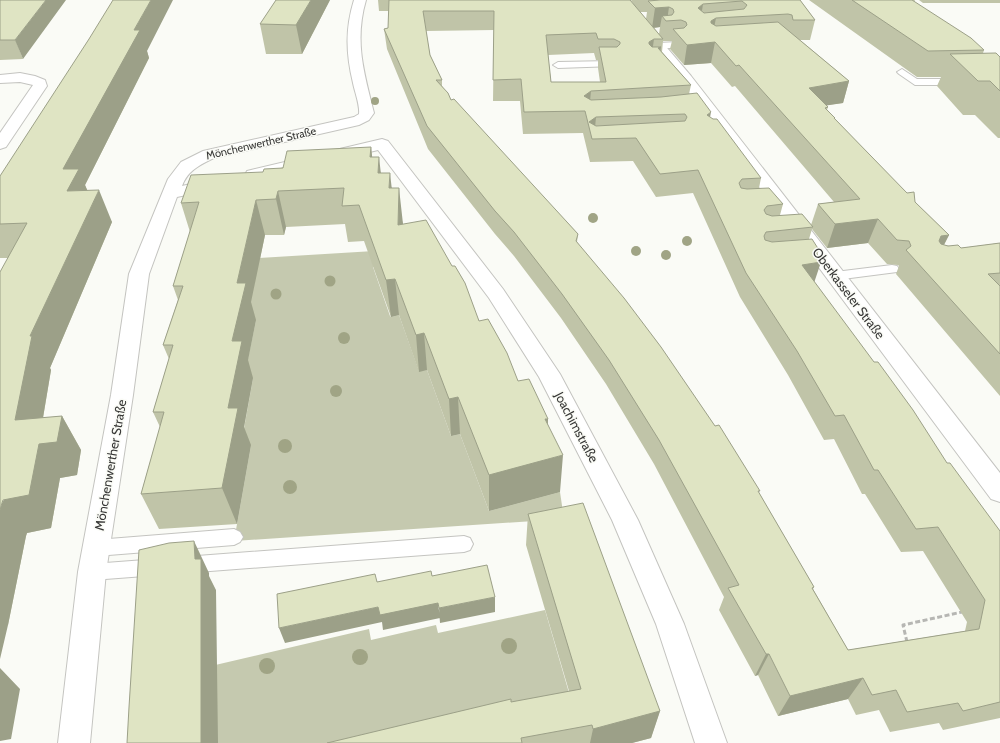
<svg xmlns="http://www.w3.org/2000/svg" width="1000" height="743" viewBox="0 0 1000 743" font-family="Cabin,sans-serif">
  <rect width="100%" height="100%" fill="#fafbf6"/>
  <path fill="#c5c9af" d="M407,249L373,267L390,316L391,317L399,315L419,371L427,370L451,436L460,434L489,511L560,492L564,519L234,541L251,445H241L253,378H244L256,320H247L259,258Z
    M545,610L576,717L440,743H211V666L369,629L371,640L436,625L438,633Z"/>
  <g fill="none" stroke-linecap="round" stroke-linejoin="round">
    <defs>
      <path id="service" d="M678,42L681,43L682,45L681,47L658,49L654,46L658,43Z
        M612,61L617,64L615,66L558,68L553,65L558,62Z
        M902,69L917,79H959L964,82L959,85H915L899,74L897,72Z
        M892,265L897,266L899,269L897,272L835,280L830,279L828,276L830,273L835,272Z
        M234,529L240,532L243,537L240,542L234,545L96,556L90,554L87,548L90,542L96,540Z
        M464,536L470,538L473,544L470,550L464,552L184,573L177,571L175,565L177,559L184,557Z
        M158,559L165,561L167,567L165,573L158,575L92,580L85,578L83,572L85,566L92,564Z"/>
      <path id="minor" d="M354,0H366C354,41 364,73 374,113L369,120L359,125L214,158C200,165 188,170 182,186L213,179L219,180L221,184L219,188L177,197L149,274L133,395L106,572L90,743H58L78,572L111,395L129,274L168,179L181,162L203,151L354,117L359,114C360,105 355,93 353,83C346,54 345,29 354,0Z
        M617,0H629L639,15L691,76L1000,473V502L991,499L681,82L630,20Z
        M20,73L35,76L45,80L47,86L6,147L0,149V133L33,85L20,82L0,83V75Z
        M382,139L388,141L503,289L560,374L638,520L684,624L727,743H695L656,624L612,520L539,377L489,298L378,150L253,180L247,179L245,175L247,171Z"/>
    </defs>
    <use href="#service" stroke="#c4c4c0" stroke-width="2"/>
    <use href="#minor" stroke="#c4c4c0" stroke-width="2"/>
    <path stroke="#b6b6b3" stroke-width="3" stroke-dasharray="5 2.5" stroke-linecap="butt" d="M907,642L903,625L962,612"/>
    <use href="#service" fill="#fff" fill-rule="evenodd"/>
    <use href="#minor" fill="#fff" fill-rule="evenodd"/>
  </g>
  <g fill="#a0a485">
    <circle cx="375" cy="101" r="4"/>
    <circle cx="593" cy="218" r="5"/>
    <circle cx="687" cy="241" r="5"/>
    <circle cx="636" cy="251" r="5"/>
    <circle cx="666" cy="255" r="5"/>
    <circle cx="330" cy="281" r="5.5"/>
    <circle cx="276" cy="294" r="5.5"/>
    <circle cx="344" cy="338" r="6"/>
    <circle cx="336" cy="391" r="6"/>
    <circle cx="285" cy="446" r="7"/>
    <circle cx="290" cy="487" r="7"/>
    <circle cx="509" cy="646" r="8"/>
    <circle cx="360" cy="657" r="8"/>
    <circle cx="267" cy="666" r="8"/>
  </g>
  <path fill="#c0c4a8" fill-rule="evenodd" d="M0,0L23,59L0,60Z
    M330,0L302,54H266L260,24Z
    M378,0H630L634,5L631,0H800L815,20L810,40H800L849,81L843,103L827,105L828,107L827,110L835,118V119L915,202L949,235L944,245L961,248L1000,243V396L896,274L899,266L898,265L887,264L868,243L827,248L812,229L809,239L819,250L817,255L814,282L947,463L1000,531V718L943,730L939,723L890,732L879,710L856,715L848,699L778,716L758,675L755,676L719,610L724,597L654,464L606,384L561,318L514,256L495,234L428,149L387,49L384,29L388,28L389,11H379ZM640,12H647L646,19ZM660,27L659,34L654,28ZM494,30L493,101H520L523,134L583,133L590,162L633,161L656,197L693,193L740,297L788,375L824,440L834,439L862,494H865L901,552L923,551L967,622L965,631L848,650L813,589L814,587L759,493L577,242L578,234L451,100L442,86V80L430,55L426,31ZM663,41H672L670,49L684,65L711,63L732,87L735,86L834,202L818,204L811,225L780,215L783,204L759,188L761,178L689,94L691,85L662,52ZM594,53L596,60H598V68L600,82H551L548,55Z
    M809,0H915L914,2L984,50L983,53L1000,57V138H998L975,115H963L937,86L941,77H917Z
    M919,0H1000V3H923Z
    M147,51L149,58L85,185L87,190L112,222L50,368L51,370L43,418L62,416L81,450L77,475L60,478L51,528L27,533L26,536L8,625V258H0V176Z
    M371,147L372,157L381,173L392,188L403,224L479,321L518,381L548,419V425L560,492L489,511L460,434L451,436L427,370L419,372L399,315L391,317L364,241L348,242L345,224L286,227L284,235H265L251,302L256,320L248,360L253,378L244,427L251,445L237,524L159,529L141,494L160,427L153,412L169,359L163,345L178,300L173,286L190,232L181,203L263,172Z
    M528,514L660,711L651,738L632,743H327L511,702L569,691L526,545Z"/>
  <path fill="#9ca088" d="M46,0H66L23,59L15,40Z
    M151,0H173L147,51L149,58L85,185L92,201L67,191L63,169L134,30Z
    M311,0H330L302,54L296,25Z
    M703,4L700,24L698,8Z
    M669,7L667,21L662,16L660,27L652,28L655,8Z
    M716,18L712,38L711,21Z
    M654,39L651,60L646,63L649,42Z
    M715,42L711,63L684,65L687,45Z
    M661,47L658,68V48Z
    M849,81L843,103L803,109L809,88Z
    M591,91L589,112L584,96Z
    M711,112L707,134V115Z
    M596,117L594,139L589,122Z
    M371,147L375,182L370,157Z
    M379,157L383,192L378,173Z
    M390,173L394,208L389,188Z
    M399,188L403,224L402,261L398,225Z
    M99,190L112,222L50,368L51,370L37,453L15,420L30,336Z
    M278,191L286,227L284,235L276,199Z
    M256,200L265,235L251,302L256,320L248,360L253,378L244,427L251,445L237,524L222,488L237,283Z
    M878,219L868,243L827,248L835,224Z
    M949,235L937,258L930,260L941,236Z
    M821,262L813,286L802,265Z
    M395,279L399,315L391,317L386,280Z
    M424,333L427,370L419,372L416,335Z
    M458,397L460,434L451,436L449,399Z
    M62,416L81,450L77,475L60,478L51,528L27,533L26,536L8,625L0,659V510L2,503L39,444Z
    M545,419H548L546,456Z
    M563,455L560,492L489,511V475Z
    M194,541L209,573V576L216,590L218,743H201Z
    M495,597V612L440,623L439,608Z
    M438,603L440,618L383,630L382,622L285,643L279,628L378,607Z
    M766,654H769L758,675L755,676Z
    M0,668L20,689L11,739L0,741Z
    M863,678L848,699L778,716L790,696Z
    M660,711L651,738L632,743H590L593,729Z"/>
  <path fill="#dfe4c3" stroke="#9ca088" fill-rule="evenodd" d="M0,0H46L15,40H0Z
    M113,0H151L134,30H140L63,169H79L67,191L99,190L30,336H32L15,420L62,416L57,442L39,444L29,495L3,500L2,503L0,510V272L27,223L0,224V176L89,39Z
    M276,0H311L296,25L260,24Z
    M389,0H630L663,39H654L649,42V44L652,47H661L658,48L691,85L591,91L584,96L591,100L661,97L697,93L711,112L707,115L713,119H717L761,178L742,179L739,183L741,188L747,189L769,188L783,204L767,206L764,210L766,214L772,216L802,214L813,227L766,232L764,236L765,240L772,242L812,239L819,250H815L821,262L802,265L874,362H878L913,410L947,463H950L1000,531V702L963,711L958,703L907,712L896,690L872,695L863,678L790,696L769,654H766L728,588L739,585L659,440L609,360L562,294L514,232L495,211L427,126L384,29L388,28ZM423,11H494L493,80L521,79L524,112L585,111L592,139L636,138L660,174L698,170L746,273L797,351L835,416L844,415L874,470H878L916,529L938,527L985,600L979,629L848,650L812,588L814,587L758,491H760L719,425L715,426L661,347L624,298L576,241L578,234L454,99L451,100L448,93L436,80H442L430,55ZM596,33L598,39H614L620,42V44L617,47H599L606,82H551L546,35ZM685,114L687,117L685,121L596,126L589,122L596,117Z
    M660,0H800L815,20H793L792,15L788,14L716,18L711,21V23L716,26L778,22L849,81L809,88L828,107L825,108L835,118H834L907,193L914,192L915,202L949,235L941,236L939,241L941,244L948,246L958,245L961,248L1000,243V273L988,274L1000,286V354L906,250L911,246L909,241L897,240L878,219L835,224L818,204L860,199L739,65L736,66L715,42L687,45L673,29L684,28L687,25L686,22L681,20L666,21L662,16L672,15L674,12L673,9L669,7L655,8L648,1ZM742,1L747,5L744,9L704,13L698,8L703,4Z
    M852,0H912L971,38L984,50L928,51Z
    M996,53L1000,57V91L990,81H978L950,54Z
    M371,147L370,157H379L378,173H390L389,188H399L398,225L426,220L452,266H455L465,283L479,321L488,319L507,353L518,381L529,379L548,419H545L563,455L489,475L458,397L449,399L424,333L416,335L395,279L386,280L359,205L342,206L344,188L278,191L276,199L256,200L237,283H246L232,341H242L228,408H238L222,488L141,494L164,412H153L173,345H163L183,286H173L199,202L181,203L191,175L263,172L264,169L283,168L287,151Z
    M583,503L660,711L593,729L592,725L521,738L522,743H327L511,699V702L581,689L528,514Z
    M194,541L195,559H201V743H127L129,707L139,550L169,543Z
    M487,565L495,597L439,608L438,603L380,615L378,607L279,628L277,594L375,574L377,582L431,571L432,576Z"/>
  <g text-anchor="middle" stroke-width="3" stroke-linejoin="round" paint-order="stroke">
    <g font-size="11" fill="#383837" stroke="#fafbf6">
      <text transform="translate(261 143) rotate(-13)" y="4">Mönchenwerther Straße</text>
    </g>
    <g font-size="13" fill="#383837" stroke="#fafbf6">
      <text transform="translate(849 293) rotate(53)" y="5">Oberkasseler Straße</text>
      <text transform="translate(577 427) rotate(62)" y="5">Joachimstraße</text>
      <text transform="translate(110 465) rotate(-80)" y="5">Mönchenwerther Straße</text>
    </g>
  </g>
</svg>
